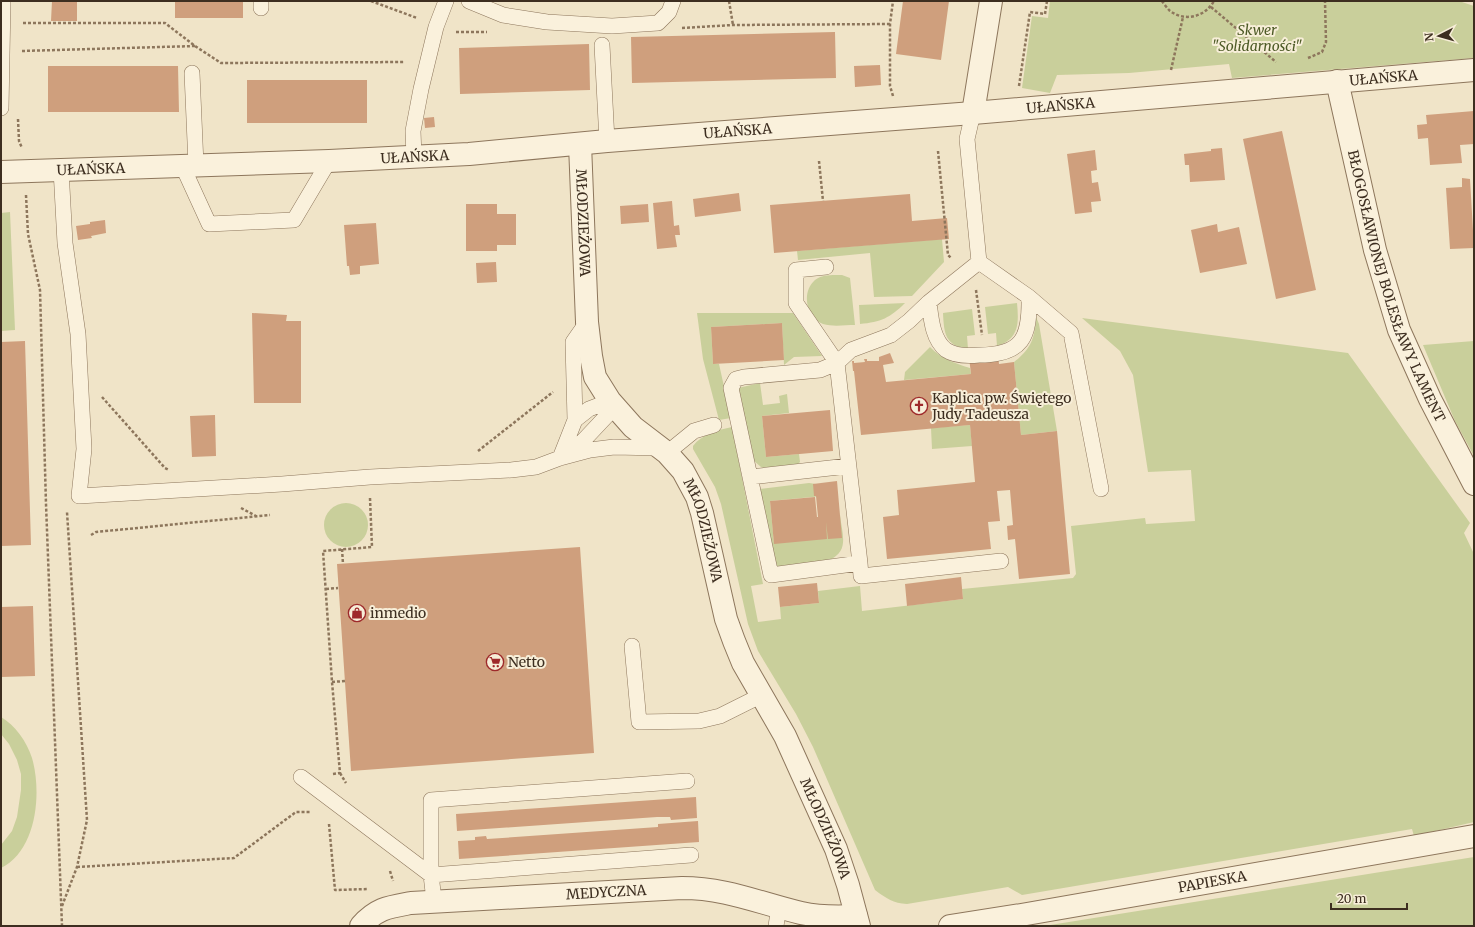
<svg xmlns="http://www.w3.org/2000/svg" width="1475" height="927" viewBox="0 0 1475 927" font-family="Merriweather,serif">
  <rect width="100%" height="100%" fill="#f0e4c8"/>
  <path fill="#c9cf9b" d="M1050,1H1459L1474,6V58L1232,78L1229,64L1129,73L1057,75L1050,93L1022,88L1032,16L1048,18Z
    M10,212L15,330L1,331V213Z
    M942,239L944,262L912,296L874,297L870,253L798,260L797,251Z
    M842,275L850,278L855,325C845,325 833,327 823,324C806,318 801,292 815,280C823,274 833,275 842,275Z
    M905,303C890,318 881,322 860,324L859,305Z
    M1017,303C1019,324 1019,339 997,346L996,333L988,334L985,307Z
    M972,309L975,335L967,336L968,349C945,346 944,333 943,313Z
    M697,313H793L822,356L794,357L784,365L782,323L711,327L713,364H719L731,418L719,420L703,359Z
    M1036,317L1039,324L1057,431L1021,435L1014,362C1031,349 1035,338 1036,317Z
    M1082,318L1348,353L1470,523L1464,533L1474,554V822L1414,836L1412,829L1022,895L1008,887L907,904C893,903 887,899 875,890L813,747L796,714L758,651L748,624L721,504L715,487L693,449V446C702,434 718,430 732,427L763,584L751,586L758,622L781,619L780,607L819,603L818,591L860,586L862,611L963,599L962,589L1073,578L1076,574L1071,526L1145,518L1146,524L1195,521L1191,470L1148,472L1133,375L1120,351Z
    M1474,341V456L1455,421L1423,345Z
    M930,347C942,359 954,363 970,368L971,374L904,380L905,372Z
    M760,383L763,405L780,403L779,396L787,394L789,413L762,416L766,457L799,454L800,462L795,467L771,471L761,467L753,460L738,388Z
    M970,425L972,446L932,449L931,428Z
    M809,483L816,484L823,496L770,501L774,543L825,517L840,515C842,534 850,551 829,560L774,567L759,489Z
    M324 525a22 22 0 1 1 44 0a22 22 0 1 1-44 0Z
    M1,717C15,725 27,742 32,758C42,792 37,851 1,868V845L12,831L17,817L21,790V774L17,760L9,744L1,734Z
    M1474,857V926H1044Z"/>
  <path fill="#cf9f7d" d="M52,1H77V21H51Z
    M175,1H243V18H175Z
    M903,1H949L941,60L896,54Z
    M835,32L836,78L632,83L631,37Z
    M589,44L590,90L460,94L459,48Z
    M880,65L881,85L855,87L854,66Z
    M48,66H178L179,112H48Z
    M247,80H367V123H247Z
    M1474,111V144L1460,145L1462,163L1430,165L1428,138L1418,139L1417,125L1427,124L1426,115Z
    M434,117L435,127L425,128L424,118Z
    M1282,131L1316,290L1276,299L1243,139Z
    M1222,148L1225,180L1190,182L1189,165H1185L1184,154L1211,151V149Z
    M1095,150L1097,170L1091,171L1092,183L1098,182L1101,201L1091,202L1092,212L1075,214L1067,154Z
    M1462,178L1470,179L1474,248L1450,249L1446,188L1462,187Z
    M739,193L741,211L695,217L693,199Z
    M910,194L912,221L947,218L949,239L774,253L770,205Z
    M672,201L674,226L679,225L680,235H675L677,247L657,249L653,203Z
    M466,204H497V214H516V245H497V251H466Z
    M648,204L649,222L621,224L620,206Z
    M105,220L106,233L91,236L92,238L78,240L76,226L90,224V222Z
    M376,223L379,264L360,266V274L350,275L349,266H347L344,225Z
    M1217,224L1218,232L1239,227L1247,264L1200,273L1191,230Z
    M496,262L497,282L477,283L476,263Z
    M252,313L287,315L286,321H301V403H254Z
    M782,323L784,360L713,364L711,327Z
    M25,341L31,545L1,546V342Z
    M997,346L999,364L1014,362L1021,435L1057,431L1070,574L1019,579L1015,539L1008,540L1007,526L1013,525L1010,490L997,491L1000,521L988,522L991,549L887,559L883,517L899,515L897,490L975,482L970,425L861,435L854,371H853L852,361H854V363L865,362L864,359H867V361H879V357L890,353L894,363L883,365L886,382L971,374L968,349Z
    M830,410L833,451L766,457L762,416Z
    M215,415L216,456L192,457L190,416Z
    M837,481L842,538L828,539L826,522L827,539L774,544L770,501L815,497L817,517H818L816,496H814L813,484Z
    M580,547L594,753L351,771L337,564Z
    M961,577L963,599L907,606L905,584Z
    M817,583L819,603L780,607L778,587Z
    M33,606L35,676L1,677V607Z
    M696,797L697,818L671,820L670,817H657L457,831L456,814Z
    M698,821L699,842L459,859L458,841L475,840V837L486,836L487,839L658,827V824Z"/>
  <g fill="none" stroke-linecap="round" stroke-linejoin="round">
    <defs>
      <path id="service" d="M469,1L503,15L547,22L612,26L658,23L669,12L673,1
        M261,8V1
        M602,45L607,141
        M192,73L196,165
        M1,108L3,1
        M414,157L413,131L421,89L436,27L446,1
        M182,165L209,224L294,220L329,161
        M61,169L65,243L78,334L84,449L79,496L282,484L370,477L511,470L536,467L560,458L590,450L614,447L660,448
        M979,262L1029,297L1071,333L1101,489
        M826,267L796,270V303L837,363L820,370L744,377L736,379L731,388L771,575L860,563L837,363L851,350L891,335L909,321L929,302L979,262L967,139L973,113
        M929,302C931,317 932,339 946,350C955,356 969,356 979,355C1023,355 1030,337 1029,297
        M575,420L573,342L587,322
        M567,453L583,441L615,407
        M667,453L694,431L714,425
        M560,458L575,420L589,409L610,401
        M750,477L848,466
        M860,563L861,576L1001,561
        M632,646L639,722L699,721L720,716L762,695
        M301,777L431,875L691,855
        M434,900L431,875V800L687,781
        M776,926L779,906"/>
      <g id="minor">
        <path id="s1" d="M1337,81L1375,250L1399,330L1430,399L1474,484"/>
        <path d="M973,113L991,1"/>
        <path id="s2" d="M580,144L587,322L591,356L595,377L610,401L633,427L667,453L683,471L697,497L702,513L726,619L734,641L743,663L785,736L836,849L848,885L859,926"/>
        <path id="s3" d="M1,172L329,161L469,154L607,141L973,113L1474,70"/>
        <path id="s4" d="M361,926C377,908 389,907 411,903L682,888C726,888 759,903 801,913C819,917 838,917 856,916"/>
        <path id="s5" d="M950,926L1021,915L1474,836"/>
      </g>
    </defs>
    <use href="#service" stroke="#8d765c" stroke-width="16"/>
    <use href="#minor" stroke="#8d765c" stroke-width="24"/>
    <path stroke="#8d765c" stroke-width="2.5" stroke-dasharray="3 2" stroke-linecap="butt" d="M371,1L417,18
      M729,1L733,25
      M1162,1C1164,4 1167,8 1170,11C1185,22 1205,17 1214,1
      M1211,7L1276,62
      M23,23H165L195,46L221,63L405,62
      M682,28L733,25L890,24
      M456,32H487
      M22,51L195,46
      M1308,58L1322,52L1326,42L1325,1
      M1171,70L1183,17
      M1019,86L1030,12L1045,14L1047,1
      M893,96L890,86V24L893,1
      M18,119L19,141L22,148
      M938,151L948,255L951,258
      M819,161L823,201
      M26,195L28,234L40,290L46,504L62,926
      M976,290L982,335
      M102,397L165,468L169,470
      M478,451L553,392
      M241,508L256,516
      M91,535L96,532L270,515
      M342,549L343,564
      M326,589L338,588
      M332,682L345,681
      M340,773L346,783
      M333,774L340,773L332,682L323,551L372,547L370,498
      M329,824L335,890L368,889
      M77,867L234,858L296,812H311
      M390,871L393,881
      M62,906L77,867L87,820L67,512"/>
    <use href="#service" stroke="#faf1dc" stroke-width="15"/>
    <use href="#minor" stroke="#faf1dc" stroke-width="22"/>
  </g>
  <defs>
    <symbol id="church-ring" viewBox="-11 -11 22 22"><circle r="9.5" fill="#f7eed8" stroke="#9e2a2b" stroke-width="1.5"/><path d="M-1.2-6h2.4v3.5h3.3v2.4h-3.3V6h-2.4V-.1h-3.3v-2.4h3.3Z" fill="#9e2a2b"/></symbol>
    <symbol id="shop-ring" viewBox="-11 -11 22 22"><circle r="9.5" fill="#f7eed8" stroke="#9e2a2b" stroke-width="1.5"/><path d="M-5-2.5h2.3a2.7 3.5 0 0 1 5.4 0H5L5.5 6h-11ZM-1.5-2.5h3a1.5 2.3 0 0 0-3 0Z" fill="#9e2a2b"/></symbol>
    <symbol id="supermarket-ring" viewBox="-11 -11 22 22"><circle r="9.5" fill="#f7eed8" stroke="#9e2a2b" stroke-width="1.5"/><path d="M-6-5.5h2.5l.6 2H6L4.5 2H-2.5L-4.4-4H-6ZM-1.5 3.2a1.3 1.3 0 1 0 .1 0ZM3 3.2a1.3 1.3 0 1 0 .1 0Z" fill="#9e2a2b"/></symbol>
  </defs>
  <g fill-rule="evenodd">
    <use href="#church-ring" x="909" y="396" width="20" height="20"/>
    <use href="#shop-ring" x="347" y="603" width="20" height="20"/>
    <use href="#supermarket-ring" x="485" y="652" width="20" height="20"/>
  </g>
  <g text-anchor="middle" stroke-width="4" stroke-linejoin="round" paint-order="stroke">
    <g font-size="14" font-style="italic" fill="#4d5a26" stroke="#f7eed8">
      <text x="1257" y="35">Skwer<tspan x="1257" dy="16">"Solidarności"</tspan></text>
    </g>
    <g font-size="14" fill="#3d2e20" stroke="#f7eed8">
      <text dy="5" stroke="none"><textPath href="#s3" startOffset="1386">UŁAŃSKA</textPath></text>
      <text dy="5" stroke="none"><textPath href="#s3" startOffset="1062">UŁAŃSKA</textPath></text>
      <text dy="5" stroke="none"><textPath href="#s3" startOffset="738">UŁAŃSKA</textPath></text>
      <text dy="5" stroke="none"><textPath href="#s3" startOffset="414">UŁAŃSKA</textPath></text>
      <text dy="5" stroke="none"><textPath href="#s3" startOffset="90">UŁAŃSKA</textPath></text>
      <text dy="5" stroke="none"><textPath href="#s2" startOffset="79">MŁODZIEŻOWA</textPath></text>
      <text dy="5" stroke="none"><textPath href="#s1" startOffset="214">BŁOGOSŁAWIONEJ BOLESŁAWY LAMENT</textPath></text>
      <text dy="5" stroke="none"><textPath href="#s2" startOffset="427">MŁODZIEŻOWA</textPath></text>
      <text dy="5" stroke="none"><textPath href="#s2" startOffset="751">MŁODZIEŻOWA</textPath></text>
      <text dy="5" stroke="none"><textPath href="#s5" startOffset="266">PAPIESKA</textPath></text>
      <text dy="5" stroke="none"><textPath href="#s4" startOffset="252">MEDYCZNA</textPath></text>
    </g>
    <g font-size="14" fill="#3d2e20" stroke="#f7eed8" text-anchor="start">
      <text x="932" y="403">Kaplica pw. Świętego<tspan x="932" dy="16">Judy Tadeusza</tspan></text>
      <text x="370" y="618">inmedio</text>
      <text x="508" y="667">Netto</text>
    </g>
  </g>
  <rect width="1475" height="927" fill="none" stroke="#3d2e20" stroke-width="4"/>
  <g transform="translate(1439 36) rotate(264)" stroke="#f7eed8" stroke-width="3" paint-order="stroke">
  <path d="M0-3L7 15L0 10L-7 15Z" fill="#3d2e20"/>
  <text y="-6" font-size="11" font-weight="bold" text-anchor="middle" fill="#3d2e20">N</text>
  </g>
  <path d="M1331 903v6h76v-6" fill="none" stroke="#3d2e20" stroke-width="2"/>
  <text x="1337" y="903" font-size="12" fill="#3d2e20" stroke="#f7eed8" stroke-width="3" paint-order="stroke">20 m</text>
</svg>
